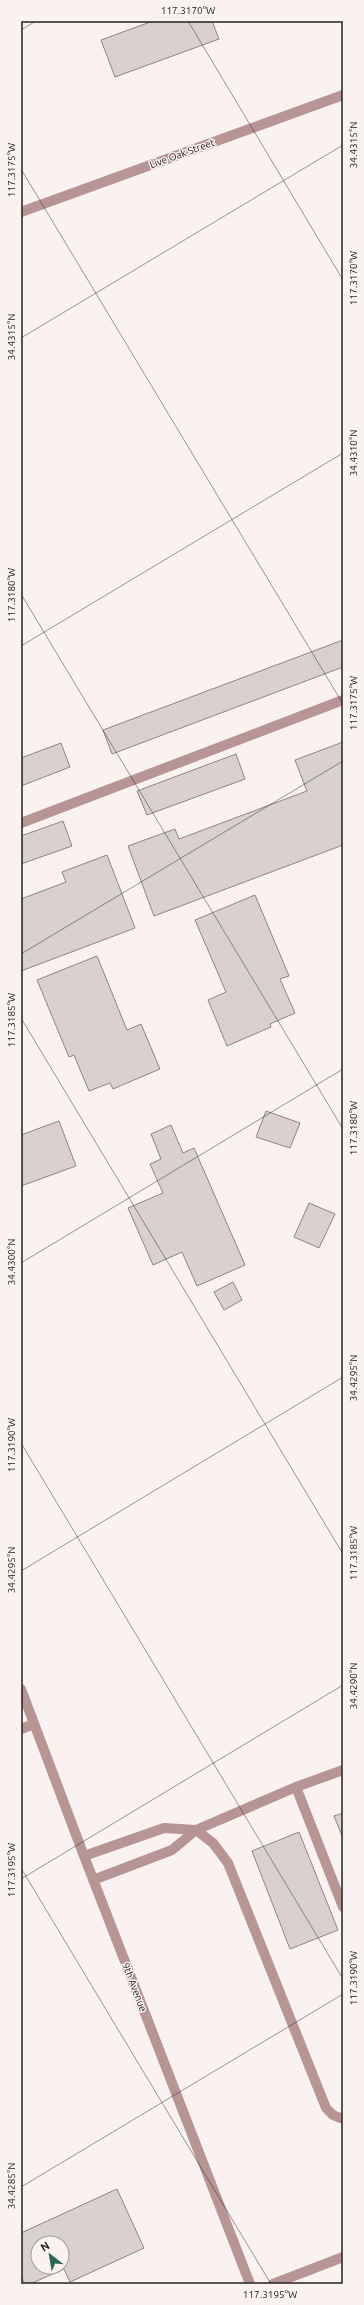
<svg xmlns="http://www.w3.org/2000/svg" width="364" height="2305" viewBox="0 0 364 2305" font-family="Ubuntu,sans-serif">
  <rect width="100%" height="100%" fill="#faf1f1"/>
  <path fill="#d9d1d0" stroke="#8d8585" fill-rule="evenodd" d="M153,21H212L219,39L115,77L101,40Z
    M343,640V667L112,754L103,730Z
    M343,742V845L154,916L128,846L175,829L179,839L307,791L295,760Z
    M61,743L70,767L21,786V758Z
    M236,754L245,779L147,815L137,791Z
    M63,821L72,846L21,864V836Z
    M107,855L135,928L21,971V899L66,882L62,872Z
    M255,895L289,976L280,979L295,1013L270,1024L271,1027L227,1046L208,1000L226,992L195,920Z
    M97,956L127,1030L141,1024L160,1069L113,1089L110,1083L89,1091L74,1055L69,1057L37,980Z
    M266,1111L300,1123L290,1148L256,1137Z
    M59,1121L76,1166L21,1186V1135Z
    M171,1125L183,1153L194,1148L245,1265L197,1286L182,1252L153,1265L128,1208L163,1193L150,1164L161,1159L151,1134Z
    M309,1203L335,1214L319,1248L294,1237Z
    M233,1282L242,1300L224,1310L214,1292Z
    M343,1813V1838L334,1816Z
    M299,1832L338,1930L290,1949L252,1851Z
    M117,2189L144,2248L70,2282L64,2269L30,2284H25L21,2276V2233ZM38,2243H62V2267H38Z"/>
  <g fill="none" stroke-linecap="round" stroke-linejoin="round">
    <path stroke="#b69594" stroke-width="10" d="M21,212L343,95
      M21,823L343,700
      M21,1689L84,1856L250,2284
      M21,1729L34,1724
      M343,1770L296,1787L196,1830L213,1843L228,1863L326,2108L333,2115L340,2118L343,2117
      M296,1787L343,1907
      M84,1856L164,1828L196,1830L172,1850L93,1880
      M273,2284L343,2257"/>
  </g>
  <path fill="none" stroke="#242121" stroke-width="1" stroke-opacity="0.45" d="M188,21L343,280M21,30L36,21M21,169L343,704M21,338L343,145M21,594L343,1129M21,646L343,453M21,954L343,761M21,1018L343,1554M21,1263L343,1069M21,1443L343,1979M21,1571L343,1377M21,1868L271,2284M21,1879L343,1685M21,2187L343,1994"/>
  <g text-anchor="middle" stroke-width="3" stroke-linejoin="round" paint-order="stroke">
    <g font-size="10" fill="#242121" stroke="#faf1f1">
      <text transform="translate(182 153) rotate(-20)" y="4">Live Oak Street</text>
      <text transform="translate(135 1987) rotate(69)" y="4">9th Avenue</text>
    </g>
  </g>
  <rect width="364" height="2305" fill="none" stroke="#faf1f1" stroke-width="44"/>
  <g transform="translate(50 2255) rotate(329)"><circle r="19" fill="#faf1f1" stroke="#a49e9e"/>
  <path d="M0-3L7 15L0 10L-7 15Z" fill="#276754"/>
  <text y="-6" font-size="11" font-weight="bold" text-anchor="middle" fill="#242121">N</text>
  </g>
  <rect x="22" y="22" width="320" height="2261" fill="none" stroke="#242121" stroke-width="1.5"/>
  <g font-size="10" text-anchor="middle" fill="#242121">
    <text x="188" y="14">117.3170°W</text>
    <text transform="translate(353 145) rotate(-90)" y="4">34.4315°N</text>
    <text transform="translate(11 170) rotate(-90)" y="4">117.3175°W</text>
    <text transform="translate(353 278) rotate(-90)" y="4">117.3170°W</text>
    <text transform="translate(11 337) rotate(-90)" y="4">34.4315°N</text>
    <text transform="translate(353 453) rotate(-90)" y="4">34.4310°N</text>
    <text transform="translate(11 595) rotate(-90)" y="4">117.3180°W</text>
    <text transform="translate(353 703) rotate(-90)" y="4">117.3175°W</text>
    <text transform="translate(11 1020) rotate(-90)" y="4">117.3185°W</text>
    <text transform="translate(353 1128) rotate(-90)" y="4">117.3180°W</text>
    <text transform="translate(11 1262) rotate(-90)" y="4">34.4300°N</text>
    <text transform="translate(353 1378) rotate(-90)" y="4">34.4295°N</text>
    <text transform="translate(11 1445) rotate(-90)" y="4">117.3190°W</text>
    <text transform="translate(353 1553) rotate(-90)" y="4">117.3185°W</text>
    <text transform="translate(11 1570) rotate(-90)" y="4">34.4295°N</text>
    <text transform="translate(353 1686) rotate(-90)" y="4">34.4290°N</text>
    <text transform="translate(11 1870) rotate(-90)" y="4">117.3195°W</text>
    <text transform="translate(353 1978) rotate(-90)" y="4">117.3190°W</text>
    <text transform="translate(11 2186) rotate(-90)" y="4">34.4285°N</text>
    <text x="270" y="2298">117.3195°W</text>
  </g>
</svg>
